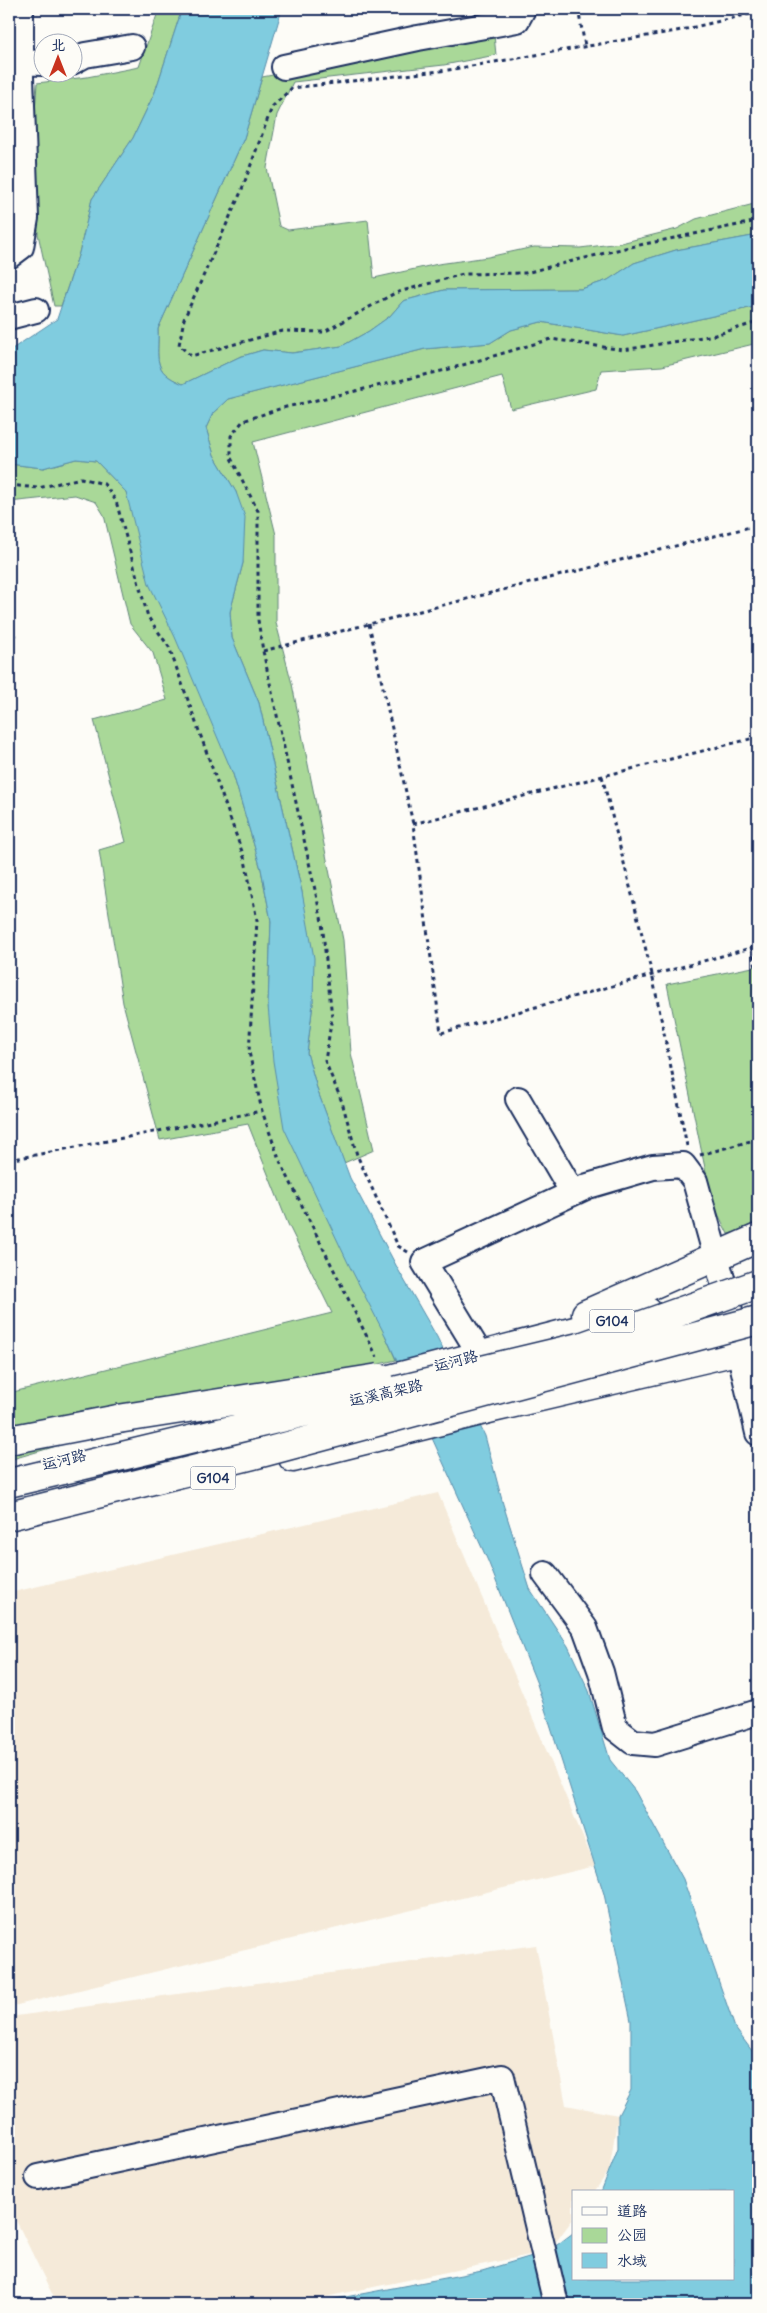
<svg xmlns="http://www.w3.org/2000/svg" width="767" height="2313" viewBox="0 0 767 2313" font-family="Delius,'LXGW WenKai TC',sans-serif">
  <rect width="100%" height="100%" fill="#fdfcf7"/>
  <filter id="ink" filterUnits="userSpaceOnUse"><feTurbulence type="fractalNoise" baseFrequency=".02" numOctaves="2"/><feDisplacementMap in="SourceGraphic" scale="10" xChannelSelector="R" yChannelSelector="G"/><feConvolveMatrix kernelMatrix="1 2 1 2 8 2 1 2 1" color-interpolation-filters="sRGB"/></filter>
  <g filter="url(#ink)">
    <path fill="#f5ead9" d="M438,1493L595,1866L9,2007V1593Z
      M536,1945L566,2105L618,2115L609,2171L594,2192H573V2219L549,2251L291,2304H57L9,2206V2017Z"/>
    <path fill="#a9d898" stroke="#62847b" d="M159,9H182L155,92L133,138L92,199L79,253L61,306H54L38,234L34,128L37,83L87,77L139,67Z
      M494,35L496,55L444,65L293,82L277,115L267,168L279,226L288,230L368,220L374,278L438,264L488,257L534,247L580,248L621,243L677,229L696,219L758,203V235L676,250L634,263L608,280L581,289L444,290L403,301L390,316L369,331L342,346L292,353L263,350L239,357L183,384C151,371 159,359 158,329L244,138L262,77Z
      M758,306V343L662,366L601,370L596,389L511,409L502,376L253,442L276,535V623L292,684L343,940L351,1053L374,1150L344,1163L318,1092L307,1053L313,1003L302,892L259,703L232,638L230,612L243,563L236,492L214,455L206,428L213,413L228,399L263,390L425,349L490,343L511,330L541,322L623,336Z
      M76,459L96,461L126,492L233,774L261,869L271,921L268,1006L386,1337L396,1360L156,1417L9,1460V1393L332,1313L288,1224L248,1124L160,1140L123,1003L99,850L126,842L94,720L167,700L153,653L130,624L104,515L96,502L75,495L9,502V464L43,468Z
      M758,966V1227L728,1234L712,1202L667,984Z"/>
    <path fill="#80ccdf" stroke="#588dab" d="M182,9H282L244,138L158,329C159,359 151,371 183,384L239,357L263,350L292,353L342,346L369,331L390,316L403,301L444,290L581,289L608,280L634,263L676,250L758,235V306L623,336L541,322L511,330L490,343L425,349L228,399L213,413L206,428L214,455L236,492L245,517L243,563L230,612L232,638L259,703L302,892L314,958L313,1003L307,1053L318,1092L350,1178L399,1271L437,1337L485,1436L503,1504L530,1589L568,1646L589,1691L610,1760L635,1791L683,1879L735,2028L758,2059V2304H309L482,2271L549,2251L573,2233V2279H733V2192H601L618,2148V2115L631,2090V2021L604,1894L537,1684L488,1561L386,1337L349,1265L284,1128L273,1061L268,1006L271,921L261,869L233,774L175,637L149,584L126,492L96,461L76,459L43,468L9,464V351L57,319L79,253L92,199L133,138L155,92Z"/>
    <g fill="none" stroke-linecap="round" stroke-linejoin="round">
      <defs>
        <path id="minor" d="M21,62L42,63
          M72,62L85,55L132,47
          M284,67L418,38L517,20L523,9
          M9,256L21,247L26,218L21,77V9
          M9,317L36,310
          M518,1099L573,1193
          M480,1354L424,1262L588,1186L653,1167L683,1165L695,1181L726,1293L758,1433
          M545,1574L585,1628L601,1672L615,1728L633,1742L655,1744L758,1712
          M38,2177L502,2077L556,2304"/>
        <path id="major" d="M586,1314L758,1238
          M382,1381L648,1312
          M293,1458L493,1408L758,1346"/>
        <path id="highway" d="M9,1440L118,1419"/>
      </defs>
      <use href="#minor" stroke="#1b2f5e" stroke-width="28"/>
      <use href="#major" stroke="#1b2f5e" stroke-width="31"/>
      <use href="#highway" stroke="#1b2f5e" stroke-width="31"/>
      <path stroke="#1b2f5e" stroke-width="3" stroke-dasharray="4 4" stroke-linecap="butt" d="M578,9L585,46
        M758,12L682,30L448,70L292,88L272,107L241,192L184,319L179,345L191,356L283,331L324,332L395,293L463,274L525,273L625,248L758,221
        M9,485L38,488L81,478L104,484L116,501L148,617L169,647L245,860L257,920L249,1052L262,1111L279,1159L377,1357
        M369,624L413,824L441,1033L758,946
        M9,638L17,636
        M263,651L758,525
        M602,776L652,974L687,1146
        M413,824L758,737
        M751,947L758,975
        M700,1155L758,1139
        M9,1160L262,1111
        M408,1252L398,1246L357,1155L342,1102L325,1061L332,1017L322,922L263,651L258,620V511L231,458V436L243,421L282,408L446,370L551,339L623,350L715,335L758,322"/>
      <use href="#minor" stroke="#fdfcf7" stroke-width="24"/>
      <use href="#major" stroke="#fdfcf7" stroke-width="28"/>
      <use href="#highway" stroke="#fdfcf7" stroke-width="28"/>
      <defs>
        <path id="highway-bridge" d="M118,1419L379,1378
          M9,1483L583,1346L758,1284
          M9,1516L265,1452L758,1320"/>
      </defs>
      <use href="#highway-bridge" stroke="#1b2f5e" stroke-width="31" stroke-linecap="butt"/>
      <use href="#highway-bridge" stroke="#fdfcf7" stroke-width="28"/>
    </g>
  </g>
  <g text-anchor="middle" stroke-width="4" stroke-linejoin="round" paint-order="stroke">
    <g fill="#fdfcf7" stroke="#5f6c8c" stroke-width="1">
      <rect x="589.5" y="1309.5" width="45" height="23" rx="4"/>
      <rect x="190.5" y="1466.5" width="45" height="23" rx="4"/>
    </g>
    <g font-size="14" font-weight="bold" fill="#1b2f5e">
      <text x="612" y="1326">G104</text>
      <text x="213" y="1483">G104</text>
    </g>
    <g font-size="15" fill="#1b2f5e" stroke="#fdfcf7">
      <text transform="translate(456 1361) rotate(-15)" y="5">运河路</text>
      <text transform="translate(386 1393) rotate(-13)" y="5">运溪高架路</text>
      <text transform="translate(64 1460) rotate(-14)" y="5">运河路</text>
    </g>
  </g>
  <rect width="767" height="2313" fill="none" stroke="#fdfcf7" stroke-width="30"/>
  <rect x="15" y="15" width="737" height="2283" fill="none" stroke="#1b2f5e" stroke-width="2" filter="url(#ink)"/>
  <rect x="572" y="2190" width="162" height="90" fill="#fdfcf7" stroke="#a3aaba"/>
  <rect x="582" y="2207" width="25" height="8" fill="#fdfcf7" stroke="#a3aaba"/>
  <text x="617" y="2216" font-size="15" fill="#1b2f5e">道路</text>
  <rect x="582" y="2228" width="25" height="15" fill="#a9d898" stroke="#a3aaba"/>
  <text x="617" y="2240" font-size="15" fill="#1b2f5e">公园</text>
  <rect x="582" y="2253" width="25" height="15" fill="#80ccdf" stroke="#a3aaba"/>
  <text x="617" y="2266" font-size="15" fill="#1b2f5e">水域</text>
  <g transform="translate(58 58)"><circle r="24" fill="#fdfcf7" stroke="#a3aaba"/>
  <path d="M0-4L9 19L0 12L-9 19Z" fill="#c8321e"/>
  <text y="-8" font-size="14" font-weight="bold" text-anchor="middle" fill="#1b2f5e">北</text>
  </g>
</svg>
